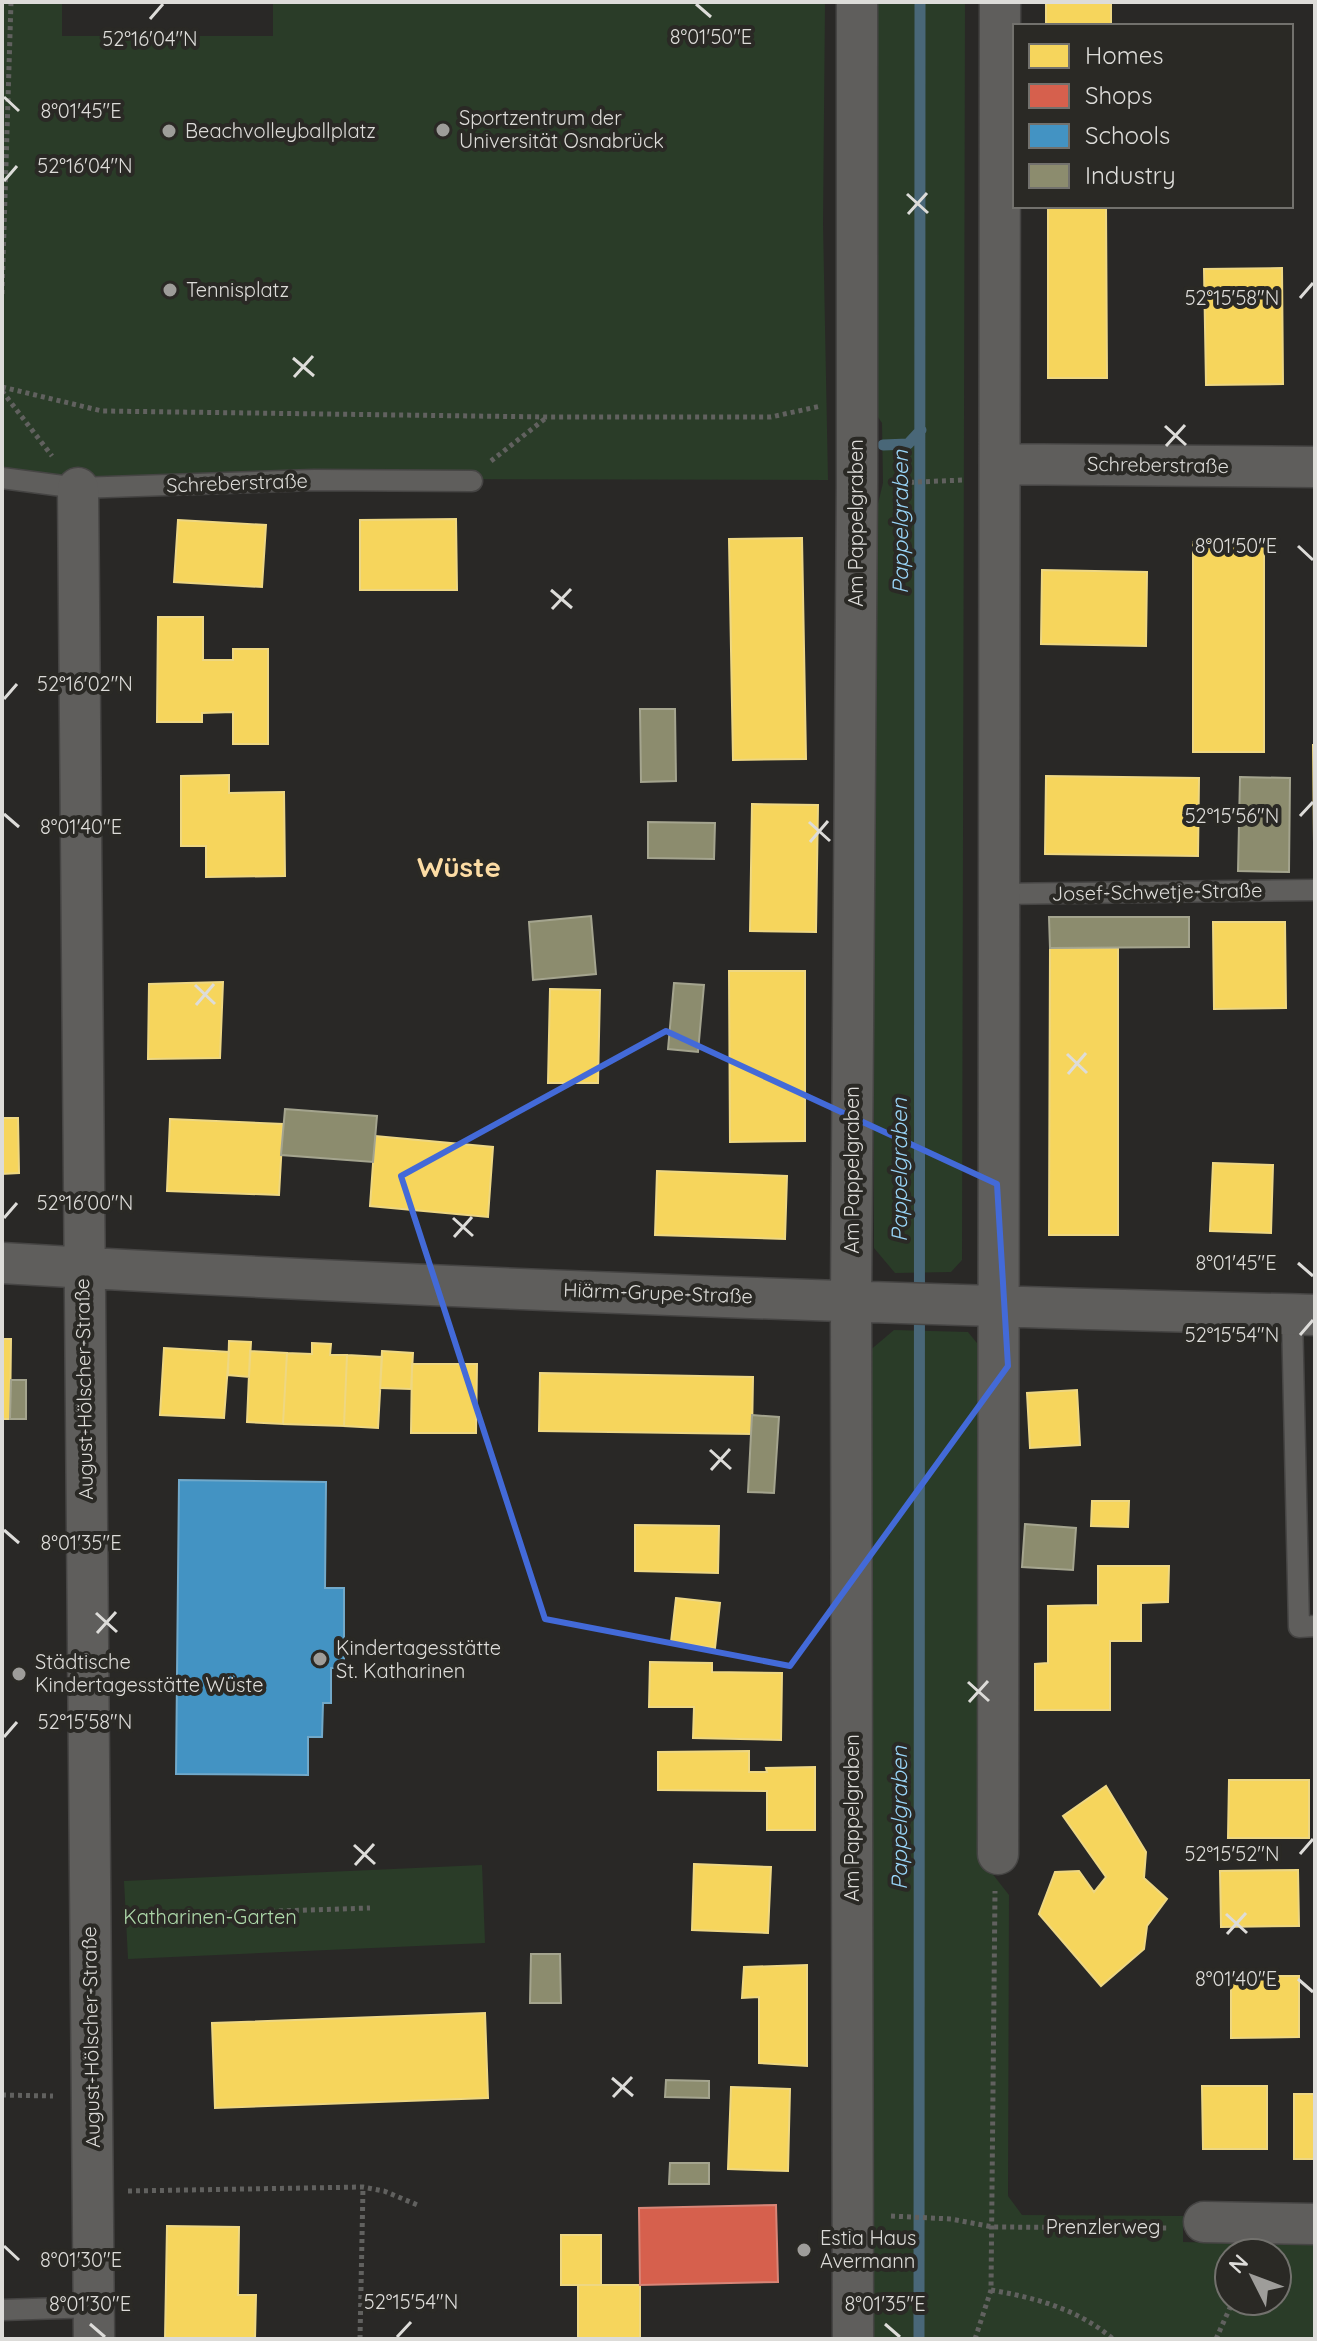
<svg xmlns="http://www.w3.org/2000/svg" width="1317" height="2341" viewBox="0 0 1317 2341" font-family="Quicksand,sans-serif">
  <rect width="100%" height="100%" fill="#292826"/>
  <path fill="#2a3c28" fill-rule="evenodd" d="M2,2H62V36H273V2H825L823,224L828,480L2,478Z
    M872,2H965L962,1260L951,1272L895,1273L874,1248L873,524L883,483L882,423L871,407Z
    M894,1330L968,1332L981,1348L984,1863L1009,1895L1008,2196L1022,2215L1183,2216V2242L1315,2245V2339H869L868,1352ZM1229,2253H1277V2301H1229Z
    M482,1865L485,1943L128,1959L124,1881Z"/>
  <path fill="#f6d55c" stroke="#eed782" stroke-width="2" d="M1046,2H1111V26H1046Z
    M1048,206H1106L1107,378H1048Z
    M1282,268L1283,384L1206,385L1204,269Z
    M456,519L457,590H360V520Z
    M178,520L266,525L262,587L174,582Z
    M802,538L806,759L733,760L729,539Z
    M1193,542H1264V752H1193Z
    M1042,570L1147,572L1146,646L1041,644Z
    M158,617H203V660H233V649H268V744H233V712L202,713V722H157Z
    M1313,745H1315V842H1314Z
    M229,775V793L284,792L285,876L206,877V846H181V776Z
    M1046,776L1199,778L1198,856L1045,854Z
    M752,804L818,805L816,932L750,931Z
    M1213,922H1285L1286,1008L1214,1009Z
    M1050,948H1118V1235H1049Z
    M729,971H805V1141L730,1142Z
    M223,982L220,1058L148,1059L149,984Z
    M550,989L600,990L598,1083H548Z
    M2,1118H18L19,1173L2,1174Z
    M170,1119L283,1124L279,1195L167,1191Z
    M375,1136L493,1147L488,1217L370,1206Z
    M1213,1163L1273,1165L1271,1233L1210,1231Z
    M657,1171L787,1176L785,1239L655,1235Z
    M2,1339H11L10,1419H2Z
    M229,1341L251,1342L249,1377L228,1375Z
    M312,1343L331,1344L330,1355H347L344,1426L283,1424L287,1353L312,1354Z
    M164,1348L229,1352L224,1418L160,1415Z
    M250,1351L287,1353L283,1424L247,1422Z
    M382,1351L413,1353L411,1389L380,1388Z
    M347,1355L382,1357L378,1428L344,1426Z
    M412,1364H477L476,1433H411Z
    M540,1373L753,1377L752,1434L539,1431Z
    M1077,1390L1080,1445L1030,1448L1027,1393Z
    M1092,1501H1129L1128,1527L1091,1526Z
    M635,1525L719,1526L718,1573L635,1571Z
    M1098,1566H1169L1168,1602L1141,1603V1641H1110V1710H1035V1664L1048,1663V1606L1098,1605Z
    M676,1598L720,1603L715,1648L671,1642Z
    M650,1662L712,1663V1672L782,1673L781,1740L693,1738L694,1707H649Z
    M749,1751V1772H767L766,1768L815,1767V1830H767V1791L658,1790V1752Z
    M1229,1780H1309V1838H1228Z
    M1106,1786L1146,1852L1144,1878L1167,1899L1147,1926L1144,1949L1101,1986L1039,1914L1055,1872L1079,1871L1094,1892L1106,1877L1063,1816Z
    M694,1864L771,1867L768,1933L692,1930Z
    M1298,1870L1299,1926L1221,1927L1220,1871Z
    M807,1965V2066L759,2063V1997L742,1998L744,1967Z
    M1231,1976H1299V2037L1231,2038Z
    M485,2013L488,2098L215,2108L212,2023Z
    M1202,2086H1267V2149H1203Z
    M731,2087L790,2089L788,2171L728,2169Z
    M1294,2094H1315V2159H1294Z
    M167,2226L239,2227L238,2295H256L255,2339H165Z
    M561,2235H601V2285H561Z
    M578,2285H640V2339H578Z"/>
  <path fill="#d6604d" stroke="#d88577" stroke-width="2" d="M776,2205L778,2282L640,2285L639,2208Z"/>
  <path fill="#4393c3" stroke="#71a9ca" stroke-width="2" d="M179,1480L326,1482L325,1588H344V1668H331V1703H323L322,1737H308V1775L176,1774Z"/>
  <path fill="#8c8c6e" stroke="#a4a48e" stroke-width="2" d="M640,709H675L676,781L641,782Z
    M1240,777L1290,778L1289,872L1238,871Z
    M648,822L715,823L714,859L648,858Z
    M591,916L596,974L533,980L529,922Z
    M1049,917H1189V947L1050,948Z
    M674,983L704,985L698,1052L668,1049Z
    M285,1109L377,1116L373,1162L281,1155Z
    M11,1380H26V1419H10Z
    M752,1415L779,1417L774,1493L748,1492Z
    M1025,1524L1076,1528L1073,1570L1022,1567Z
    M531,1954H560L561,2003H530Z
    M666,2080L709,2081V2098L665,2097Z
    M670,2163H709V2184H669Z"/>
  <g fill="none" stroke-linecap="round" stroke-linejoin="round">
    <path stroke="#496778" stroke-width="11" d="M883,445L908,444L921,430
      M919,2339L920,2"/>
    <defs>
      <path id="service" d="M2,478L78,488L314,480L472,481
        M1000,894L1315,890
        M1292,1314L1299,1627L1315,1626
        M2,2310L94,2307"/>
      <path id="minor" d="M1001,464L1315,467
        M78,488L94,2339
        M2,1263C439,1289 877,1304 1315,1315
        M998,1854L1000,2
        M1204,2222L1315,2224
        M853,2339L851,1300L857,484V2"/>
    </defs>
    <use href="#service" stroke="#464544" stroke-width="23"/>
    <use href="#minor" stroke="#464544" stroke-width="43"/>
    <path stroke="#61615f" stroke-width="5" stroke-dasharray="4 4" stroke-linecap="butt" d="M2,294L11,2
      M2,387L102,411L548,417H771L821,406
      M2,391L52,456
      M491,461L546,418
      M894,483L964,480
      M127,1916L370,1908
      M2,2095L53,2096
      M128,2191L363,2187L384,2191L420,2206
      M891,2216L951,2219L993,2227L1168,2228
      M991,2290C1036,2298 1078,2309 1113,2339
      M360,2339L363,2187
      M975,2339L991,2290L995,1891
      M1216,2339L1233,2301"/>
    <use href="#service" stroke="#5f5e5c" stroke-width="20"/>
    <use href="#minor" stroke="#5f5e5c" stroke-width="40"/>
  </g>
  <path fill="none" stroke="#436ad8" stroke-width="6" stroke-linejoin="round" d="M666,1031L997,1184L1008,1366L790,1666L545,1619L401,1176Z"/>
  <path fill="none" stroke="#dddcd9" stroke-width="3" d="M696,4L711,17M150,19L163,4M4,97L19,111M4,181L17,166M907,194L928,213M908,214L927,193M1300,298L1313,283M293,358L314,376M294,377L313,356M1165,426L1186,445M1166,446L1185,425M1298,546L1313,560M551,590L572,608M552,609L571,589M4,699L17,684M4,814L19,827M1300,816L1313,802M809,822L830,841M810,842L828,821M195,985L215,1004M196,1005L214,984M1067,1054L1087,1073M1068,1074L1086,1053M4,1218L17,1203M453,1218L473,1236M454,1237L472,1217M1298,1263L1313,1276M1300,1335L1313,1320M710,1450L731,1469M711,1470L730,1449M4,1530L19,1543M96,1613L117,1632M97,1633L116,1612M968,1682L989,1701M969,1702L988,1681M4,1737L17,1722M354,1845L375,1864M1300,1854L1313,1839M355,1865L374,1844M1226,1914L1247,1933M1227,1934L1246,1913M1298,1979L1313,1992M612,2078L633,2096M613,2097L632,2077M4,2246L19,2260M90,2324L105,2337M885,2324L900,2337M397,2337L411,2322"/>
  <g fill="#9e9d9a" stroke="#2a2925" stroke-width="3">
    <circle cx="443" cy="130" r="8"/>
    <circle cx="169" cy="131" r="8"/>
    <circle cx="170" cy="290" r="8"/>
    <circle cx="320" cy="1659" r="8"/>
    <circle cx="19" cy="1674" r="8"/>
    <circle cx="804" cy="2250" r="8"/>
  </g>
  <g text-anchor="middle" stroke-width="8" stroke-linejoin="round" paint-order="stroke">
    <g font-size="20" fill="#dddcd9" stroke="#2a2925" text-anchor="start">
      <text x="459" y="125">Sportzentrum der<tspan x="459" dy="23">Universität Osnabrück</tspan></text>
      <text x="185" y="138">Beachvolleyballplatz</text>
      <text x="186" y="297">Tennisplatz</text>
      <text x="336" y="1655">Kindertagesstätte<tspan x="336" dy="23">St. Katharinen</tspan></text>
      <text x="35" y="1669">Städtische<tspan x="35" dy="23">Kindertagesstätte Wüste</tspan></text>
      <text x="820" y="2245">Estia Haus<tspan x="820" dy="23">Avermann</tspan></text>
    </g>
    <g font-size="20" fill="#dddcd9" stroke="#2a2925">
      <text transform="translate(1158 465) rotate(1)" y="7">Schreberstraße</text>
      <text transform="translate(237 483) rotate(-2)" y="7">Schreberstraße</text>
      <text transform="translate(856 523) rotate(-90)" y="7">Am Pappelgraben</text>
      <text transform="translate(1157 892) rotate(-1)" y="7">Josef-Schwetje-Straße</text>
      <text transform="translate(852 1170) rotate(-90)" y="7">Am Pappelgraben</text>
      <text transform="translate(658 1293) rotate(2)" y="7">Hiärm-Grupe-Straße</text>
      <text transform="translate(84 1389) rotate(-91)" y="7">August-Hölscher-Straße</text>
      <text transform="translate(852 1818) rotate(-90)" y="7">Am Pappelgraben</text>
      <text transform="translate(91 2037) rotate(-91)" y="7">August-Hölscher-Straße</text>
      <text x="1103" y="2234">Prenzlerweg</text>
    </g>
    <g font-size="20" fill="#afdaab" stroke="#2a2925">
      <text x="210" y="1924">Katharinen-Garten</text>
    </g>
    <g font-size="22" font-style="italic" fill="#99d5f8" stroke="#2a2925">
      <text transform="translate(900 522) rotate(-90)" y="8">Pappelgraben</text>
      <text transform="translate(899 1170) rotate(-90)" y="8">Pappelgraben</text>
      <text transform="translate(899 1818) rotate(-90)" y="8">Pappelgraben</text>
    </g>
    <g font-size="28" font-weight="bold" fill="#fcdca4" stroke="#2a2925">
      <text x="459" y="877">Wüste</text>
    </g>
  </g>
  <g font-size="20" text-anchor="middle" fill="#dddcd9" stroke="#2a2925" stroke-width="8" stroke-linejoin="round" paint-order="stroke">
    <text x="711" y="44">8°01'50"E</text>
    <text x="150" y="46">52°16'04"N</text>
    <text x="81" y="118">8°01'45"E</text>
    <text x="85" y="173">52°16'04"N</text>
    <text x="1232" y="305">52°15'58"N</text>
    <text x="1236" y="553">8°01'50"E</text>
    <text x="85" y="691">52°16'02"N</text>
    <text x="1232" y="823">52°15'56"N</text>
    <text x="81" y="834">8°01'40"E</text>
    <text x="85" y="1210">52°16'00"N</text>
    <text x="1236" y="1270">8°01'45"E</text>
    <text x="1232" y="1342">52°15'54"N</text>
    <text x="81" y="1550">8°01'35"E</text>
    <text x="85" y="1729">52°15'58"N</text>
    <text x="1232" y="1861">52°15'52"N</text>
    <text x="1236" y="1986">8°01'40"E</text>
    <text x="81" y="2267">8°01'30"E</text>
    <text x="411" y="2309">52°15'54"N</text>
    <text x="90" y="2311">8°01'30"E</text>
    <text x="885" y="2311">8°01'35"E</text>
  </g>
  <rect width="1317" height="2341" fill="none" stroke="#dddcd9" stroke-width="8"/>
  <rect x="1013" y="24" width="280" height="184" fill="#2a2925" stroke="#72716d" stroke-width="2"/>
  <rect x="1029" y="44" width="40" height="24" fill="#f6d55c" stroke="#72716d" stroke-width="2"/>
  <text x="1085" y="64" font-size="24" fill="#dddcd9">Homes</text>
  <rect x="1029" y="84" width="40" height="24" fill="#d6604d" stroke="#72716d" stroke-width="2"/>
  <text x="1085" y="104" font-size="24" fill="#dddcd9">Shops</text>
  <rect x="1029" y="124" width="40" height="24" fill="#4393c3" stroke="#72716d" stroke-width="2"/>
  <text x="1085" y="144" font-size="24" fill="#dddcd9">Schools</text>
  <rect x="1029" y="164" width="40" height="24" fill="#8c8c6e" stroke="#72716d" stroke-width="2"/>
  <text x="1085" y="184" font-size="24" fill="#dddcd9">Industry</text>
  <g transform="translate(1253 2277) rotate(312)"><circle r="38" fill="#2a2925" stroke="#72716d" stroke-width="2"/>
  <path d="M0-6L14 30L0 20L-14 30Z" fill="#9e9d9a"/>
  <text y="-12" font-size="22" font-weight="bold" text-anchor="middle" fill="#dddcd9">N</text>
  </g>
</svg>
